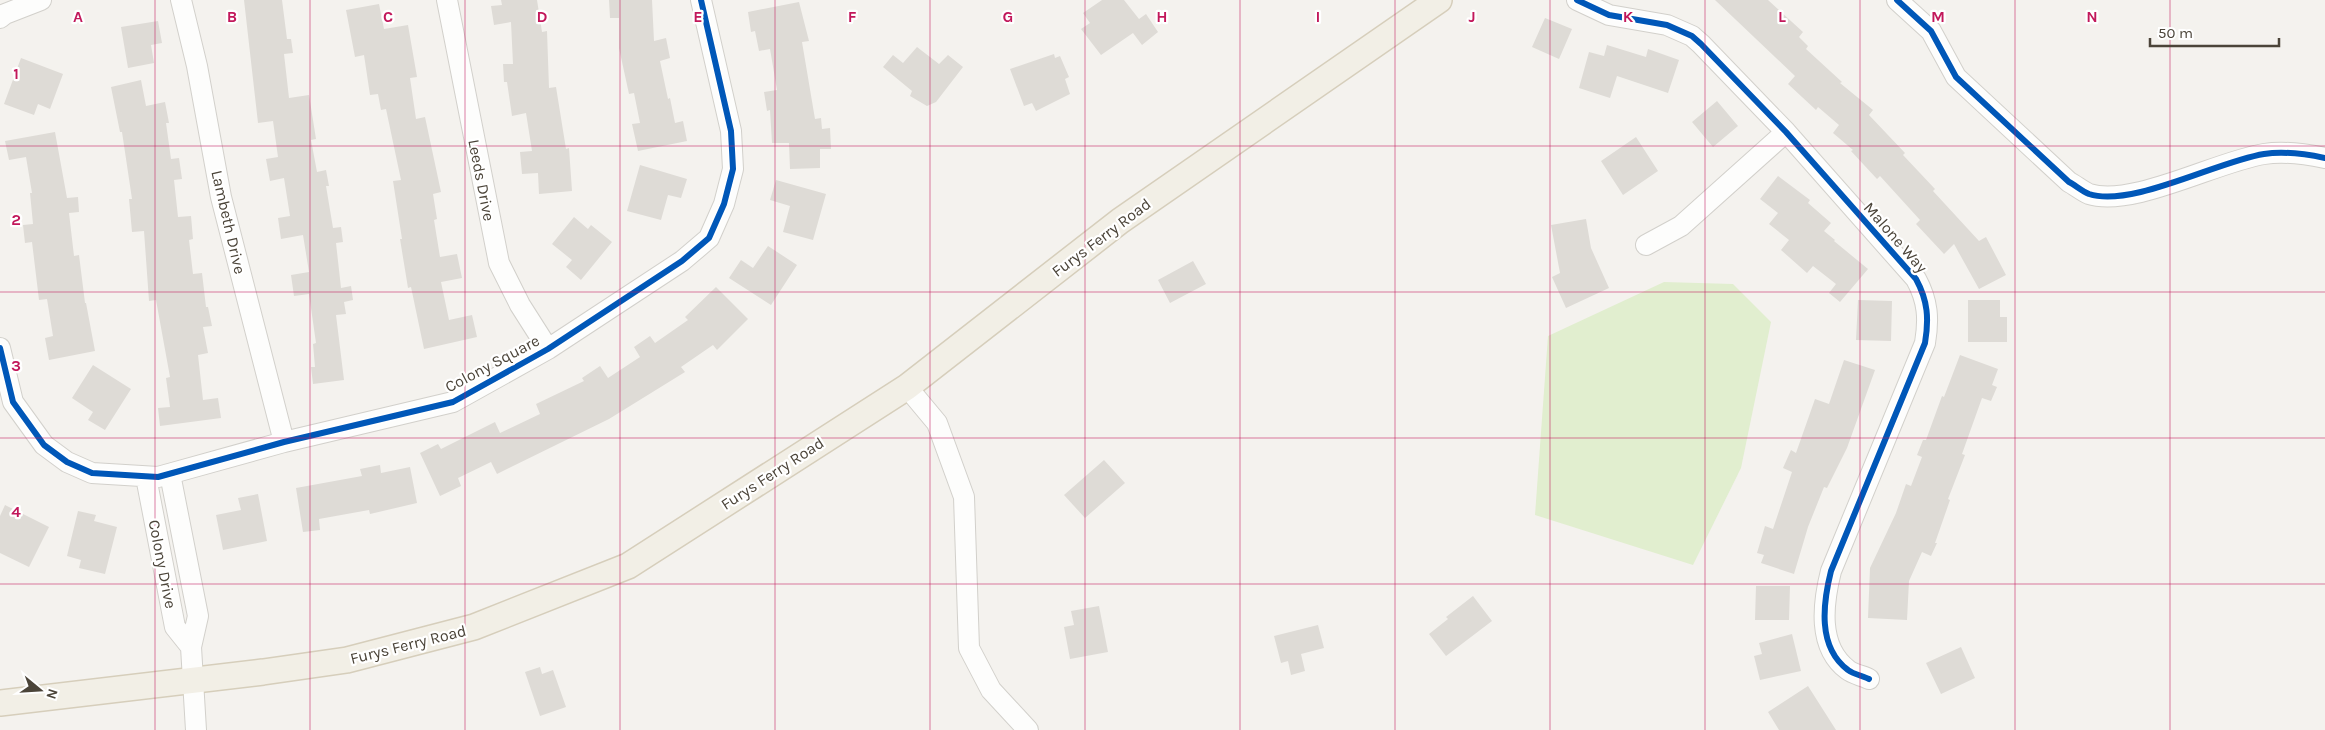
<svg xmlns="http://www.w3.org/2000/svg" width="2325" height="730" viewBox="0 0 2325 730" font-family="Karla,sans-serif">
  <rect width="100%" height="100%" fill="#f4f2ee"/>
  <path fill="#e1eecf" d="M1664,282L1733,284L1771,322L1741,468L1693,565L1535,515L1548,336Z"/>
  <path fill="#dedbd6" d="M244,0H282L287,39H291L293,53L284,54L289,98L309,95L316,139L311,140L317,172L326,170L329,186H326L333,228L341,227L343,242L336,243L341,288L351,286L353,300L344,302L346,314L336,315L344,380L313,384L311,367H315L313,344L316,343L309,294L294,296L291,275L309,272L303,235L281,239L278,218L290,216L284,178L270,181L266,159L278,157L273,121L258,123Z
    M501,0H537L542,32L547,31L549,88L556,87L566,149L569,148L572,191L539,194L538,173L522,174L520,152L532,151L526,113L512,116L507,82H504L503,64H513L511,22L494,25L491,6L502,5Z
    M609,0H652L654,41L666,38L670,58L660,61L668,99L670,98L675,123L683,121L687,141L638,151L632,124L640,123L634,93L629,94L619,48V18H610Z
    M1102,0H1124L1139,19L1146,14L1158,32L1142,45L1133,33L1101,55L1081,29L1090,23L1083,13Z
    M1715,0H1768L1803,32L1799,37L1808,46L1806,49L1842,82L1840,83L1873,110L1869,115L1905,153L1903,155L1935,189L1933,191L1979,241L1986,237L2006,275L1979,289L1954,244L1944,254L1916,224L1920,220L1880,176L1877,179L1851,151L1853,150L1833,133L1839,125L1818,107L1816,110L1788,84L1795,76Z
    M799,2L809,41L802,42L815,119L821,118L822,129L830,128L831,149H820V168L790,169L789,143H772L770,110L767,111L764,92L777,90L770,49L759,51L755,31L751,32L748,12Z
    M379,4L384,29L408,25L417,77L410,78L416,119L425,117L441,192L433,194L437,219L434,220L440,257L457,254L462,278L441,282L449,320L472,315L477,337L424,349L411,287L408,288L400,239H402L393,181L401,180L386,109L381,110L378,94L370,95L364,55L355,57L346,10Z
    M1545,18L1572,29L1559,59L1532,47Z
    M158,21L162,43L151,45L154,63L128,68L121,27Z
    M1607,45L1646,57L1648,49L1679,60L1668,93L1617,76L1610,98L1579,88L1589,52L1604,56Z
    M917,47L939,64L948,55L963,67L936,102L927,106L910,96L912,91L883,67L893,55L903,63Z
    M1054,54L1055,58L1060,56L1069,77L1065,79L1070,94L1036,111L1032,103L1024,106L1010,69Z
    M21,58L63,74L50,109L38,104L34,115L4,104Z
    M141,80L146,106L165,102L169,123H166L171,159L179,158L182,179L174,180L178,217L191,216L193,239L189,240L193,274L202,273L206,307H208L212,326L203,327L208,353L198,355L203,400L218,398L221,418L160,426L158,408L170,407L166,378L170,377L156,300L149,301L144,231L132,232L129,199H132L122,132H120L111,87Z
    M1717,101L1738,126L1713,147L1692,122Z
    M55,132L67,198L78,197L79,212L69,213L74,256L79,255L85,303H86L95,351L49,360L45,338L53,336L47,299L39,300L32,242L25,243L23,225L33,224L30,193H32L26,157L9,160L5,141Z
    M1636,137L1658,171L1623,195L1601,161Z
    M640,165L687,179L681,198L668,195L661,220L627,211Z
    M1778,176L1810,200L1808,203L1831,223L1824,231L1835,240L1834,241L1868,269L1840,302L1829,293L1836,284L1813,266L1807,273L1781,250L1789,240L1769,224L1778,213L1760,199Z
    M776,180L826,194L813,240L783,232L790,206L770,200Z
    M574,217L588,229L591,225L612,242L581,280L566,267L572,260L552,244Z
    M1586,219L1591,248L1609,288L1566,308L1552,277L1560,273L1551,225Z
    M768,246L797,265L771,305L729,278L741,260L753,268Z
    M1193,261L1206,284L1170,303L1158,280Z
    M716,287L748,319L717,350L713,345L681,367L685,372L609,419L497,474L491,462L458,478L461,486L440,496L420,453L438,444L441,449L495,422L500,433L540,414L536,404L584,381L582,378L600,366L608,378L640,357L634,347L650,336L655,343L688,320L685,317Z
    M1858,300L1892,301L1891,341L1856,340Z
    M1968,300H2000V317H2007V342H1968Z
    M1960,355L1998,369L1992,385L1997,387L1991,401L1982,398L1962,454L1965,455L1948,499L1950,500L1935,543H1937L1931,556L1922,552L1909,581L1907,620L1868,618L1870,568L1896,513L1906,484L1911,486L1922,457L1917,455L1923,440H1926L1942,396L1944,397Z
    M1844,360L1875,370L1847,448L1827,488L1824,487L1808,527L1794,574L1761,563L1764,555L1757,553L1765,526L1773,529L1792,472L1783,468L1791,450L1796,453L1815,399L1829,404Z
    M93,365L131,389L105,430L88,420L93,412L72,398Z
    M1104,460L1125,483L1085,518L1064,495Z
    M380,465L381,473L410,467L417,503L370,514L369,510L319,519L320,530L303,532L296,488L362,476L360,469Z
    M258,494L267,541L223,550L216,515L241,510L238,498Z
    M5,505L49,527L29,567L0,553V516Z
    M78,511L96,515L94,521L117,527L105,574L79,568L81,560L67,556Z
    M1756,586H1790L1789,620H1755Z
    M1473,596L1492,621L1446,656L1429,634L1448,619L1446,617Z
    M1099,606L1108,652L1070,659L1064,627L1074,625L1071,611Z
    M1318,625L1324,648L1301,654L1305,671L1291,675L1288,661L1281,663L1274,636Z
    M1792,634L1801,671L1760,680L1754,656L1762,654L1759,643Z
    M1961,647L1975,678L1941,694L1926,663Z
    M540,667L542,674L553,670L566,707L540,716L525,672Z
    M1808,686L1836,730H1779L1768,712Z"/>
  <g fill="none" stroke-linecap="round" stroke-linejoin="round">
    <defs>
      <path id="minor" d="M181,0L197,66L221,197L284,442
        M447,0L499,263L520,305L548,349
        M1577,0L1609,15L1667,25L1692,36L1701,44L1786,132L1916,279C1928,301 1929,319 1925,343L1831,571C1823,603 1817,647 1848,670C1853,674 1863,676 1869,679
        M1897,0L1931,31L1956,77L2069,182C2075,185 2082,191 2089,194C2132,208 2218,161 2264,154C2283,151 2306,154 2325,158
        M0,18L5,14L41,0
        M1646,245L1681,226L1786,132
        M0,348L13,402L44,445L67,462L92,473L158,477L284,442L453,402L548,349L682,261L709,238L724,204L733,169L731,131L701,0
        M907,387L937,423L964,497L969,648L991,690L1028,730
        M170,474L198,616L191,647L196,730
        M146,477L175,627L191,647"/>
      <path id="major" d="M0,703L263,672L347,660L474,627L628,566L907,387L1120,221L1439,0"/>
    </defs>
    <use href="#minor" stroke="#d2d0cb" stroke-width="22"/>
    <use href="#major" stroke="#d6cebb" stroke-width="28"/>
    <use href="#minor" stroke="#fdfdfc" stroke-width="20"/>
    <use href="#major" stroke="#f2efe6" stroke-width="25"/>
    <defs>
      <path id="cycleway" d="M1577,0L1609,15L1667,25L1692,36L1701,44L1786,132L1916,279C1928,301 1929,319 1925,343L1831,571C1823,603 1817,647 1848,670C1853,674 1863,676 1869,679
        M1897,0L1931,31L1956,77L2069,182C2075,185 2082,191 2089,194C2132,208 2218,161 2264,154C2283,151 2306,154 2325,158
        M0,348L13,402L44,445L67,462L92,473L158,477L284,442L453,402L548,349L682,261L709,238L724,204L733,169L731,131L701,0"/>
    </defs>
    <use href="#cycleway" stroke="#fff" stroke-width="9"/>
    <use href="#cycleway" stroke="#0057b8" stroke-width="6"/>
  </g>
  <path fill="none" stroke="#c2185b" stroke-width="1" stroke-opacity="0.55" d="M155,0V730M310,0V730M465,0V730M620,0V730M775,0V730M930,0V730M1085,0V730M1240,0V730M1395,0V730M1550,0V730M1705,0V730M1860,0V730M2015,0V730M2170,0V730M0,146H2325M0,292H2325M0,438H2325M0,584H2325"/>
  <g text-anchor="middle" stroke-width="4.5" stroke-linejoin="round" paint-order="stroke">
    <g font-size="16" fill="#4b4439" stroke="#fff">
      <text transform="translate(482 180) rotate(79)" y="6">Leeds Drive</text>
      <text transform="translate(229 222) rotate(77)" y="6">Lambeth Drive</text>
      <text transform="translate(1101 237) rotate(-37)" y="6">Furys Ferry Road</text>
      <text transform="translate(1896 237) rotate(49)" y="6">Malone Way</text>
      <text transform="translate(492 363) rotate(-28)" y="6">Colony Square</text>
      <text transform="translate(772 473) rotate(-33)" y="6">Furys Ferry Road</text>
      <text transform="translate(163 564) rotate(79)" y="6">Colony Drive</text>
      <text transform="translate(408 644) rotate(-14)" y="6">Furys Ferry Road</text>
    </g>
  </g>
  <g font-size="16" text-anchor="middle" font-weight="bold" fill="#c2185b" stroke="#fff" stroke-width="4.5" stroke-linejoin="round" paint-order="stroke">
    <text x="78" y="22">A</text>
    <text x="232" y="22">B</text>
    <text x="388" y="22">C</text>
    <text x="542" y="22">D</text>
    <text x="698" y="22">E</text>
    <text x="852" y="22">F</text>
    <text x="1008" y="22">G</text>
    <text x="1162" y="22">H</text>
    <text x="1318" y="22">I</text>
    <text x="1472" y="22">J</text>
    <text x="1628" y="22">K</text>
    <text x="1782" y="22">L</text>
    <text x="1938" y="22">M</text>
    <text x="2092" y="22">N</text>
    <text x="16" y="79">1</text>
    <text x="16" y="225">2</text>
    <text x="16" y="371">3</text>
    <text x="16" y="517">4</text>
  </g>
  <g transform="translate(40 690) rotate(108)" stroke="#ffffff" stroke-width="4" paint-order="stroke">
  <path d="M0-4L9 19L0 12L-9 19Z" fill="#4b4439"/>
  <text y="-8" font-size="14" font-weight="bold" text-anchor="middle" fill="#4b4439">N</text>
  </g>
  <path d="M2150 38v8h129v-8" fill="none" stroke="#4b4439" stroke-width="2.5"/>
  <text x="2158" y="38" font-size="15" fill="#4b4439" stroke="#ffffff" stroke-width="4" paint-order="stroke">50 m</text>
</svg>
